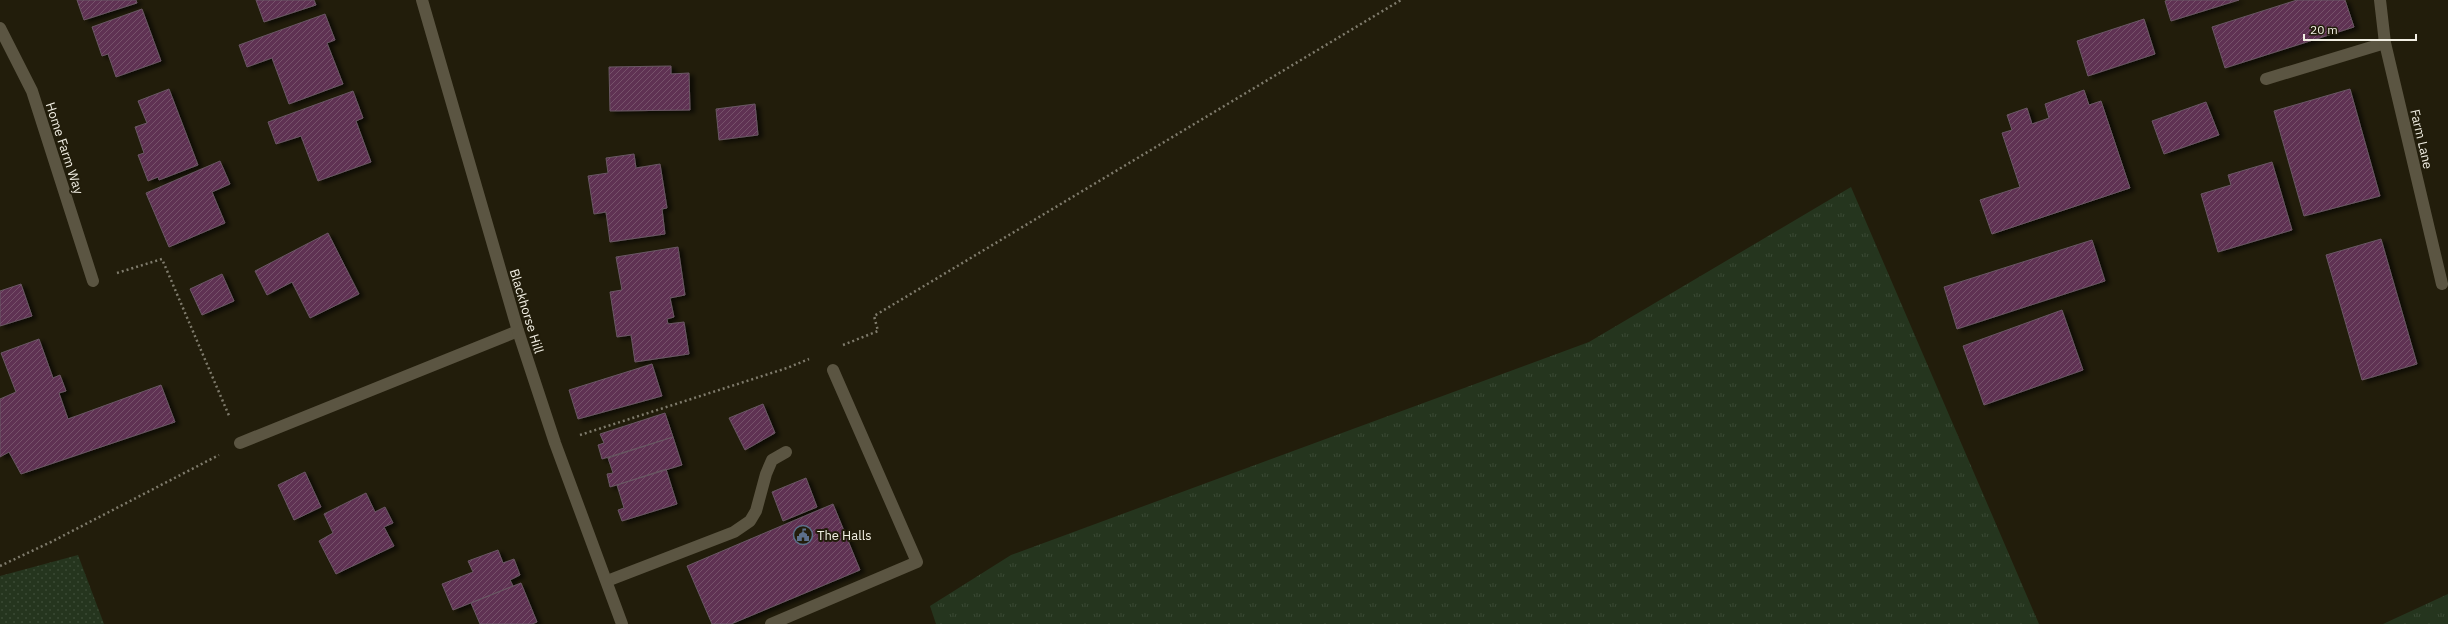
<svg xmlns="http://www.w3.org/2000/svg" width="2448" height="624" viewBox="0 0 2448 624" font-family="'IBM Plex Sans',sans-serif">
  <defs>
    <pattern id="grass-tufts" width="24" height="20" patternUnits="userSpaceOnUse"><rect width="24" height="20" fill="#25351e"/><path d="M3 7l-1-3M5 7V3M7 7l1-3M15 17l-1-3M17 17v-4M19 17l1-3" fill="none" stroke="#3a4934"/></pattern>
    <pattern id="park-dots" width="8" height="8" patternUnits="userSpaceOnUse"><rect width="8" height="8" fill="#25351e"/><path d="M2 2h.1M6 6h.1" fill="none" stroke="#3a4934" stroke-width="1.8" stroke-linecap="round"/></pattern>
    <pattern id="building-hatch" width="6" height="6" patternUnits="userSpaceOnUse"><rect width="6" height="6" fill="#5e3352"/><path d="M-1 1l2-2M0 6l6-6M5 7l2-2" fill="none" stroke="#76516b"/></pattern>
    <filter id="shadow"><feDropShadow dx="4.5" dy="2.5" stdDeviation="2" flood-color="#0009"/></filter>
  </defs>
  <rect width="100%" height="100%" fill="#221d0b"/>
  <path fill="url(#grass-tufts)" d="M1851,187L2039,624H936L930,606L1011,555L1589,342Z
    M2448,594V624H2383Z"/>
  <path fill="url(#park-dots)" d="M78,555L104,624H0V576Z"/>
  <path fill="url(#building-hatch)" stroke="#6a5764" filter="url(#shadow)" d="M77,0H136L137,3L84,20Z
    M256,0H314L316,5L264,22Z
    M2168,0H2239L2171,21L2165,1Z
    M2297,0H2345L2354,27L2225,68L2212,27Z
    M142,9L161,61L116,77L108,54L102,56L92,27Z
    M325,14L335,40L327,43L343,84L289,104L272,58L247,67L239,45Z
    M2144,19L2155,54L2088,76L2077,41Z
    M671,66V74L689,73L690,110L610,111L609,67Z
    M169,89L198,165L159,180L158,177L148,181L138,155L144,153L135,127L147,123L138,101Z
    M2350,89L2380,196L2304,216L2274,111Z
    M2084,90L2089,105L2101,101L2130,188L1992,234L1980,200L2020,187L2002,133L2012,130L2007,115L2027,108L2032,124L2049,118L2045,104Z
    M353,91L363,118L356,121L371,162L318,181L301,136L276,144L268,122Z
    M2206,102L2219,135L2164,154L2152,121Z
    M755,104L758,135L719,140L716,109Z
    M634,154L636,168L660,164L667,208L662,209L665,234L610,242L606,212L594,214L588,176L608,173L606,158Z
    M220,161L230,184L212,192L225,223L169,247L146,193Z
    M2272,162L2292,230L2218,252L2201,194L2231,185L2228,175Z
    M328,233L359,294L310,318L292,282L267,295L255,271Z
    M2381,239L2417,364L2362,380L2326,255Z
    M2092,240L2105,281L1957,329L1944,287Z
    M678,247L685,295L670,298L674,317L667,319L668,324L684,322L689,354L635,362L631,335L617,337L610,292L622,290L616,257Z
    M222,274L234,301L202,315L190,289Z
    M21,284L32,316L0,326V291Z
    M2062,310L2083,370L1984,405L1963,346Z
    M39,339L53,378L60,375L66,391L59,393L68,419L161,385L175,422L21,474L9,452L0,457V399L16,392L1,353Z
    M652,364L662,396L578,419L569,390Z
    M763,404L775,433L745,450L729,418Z
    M665,413L673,437L602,459L598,445L604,443L600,434Z
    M673,437L682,465L610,487L607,474L613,473L608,458Z
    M666,469L677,504L622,521L618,510L624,508L617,485Z
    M305,472L321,507L294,520L278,485Z
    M806,478L817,507L783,521L772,492Z
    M366,493L375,512L385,507L393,523L384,527L394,546L336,574L319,541L333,533L324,514Z
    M833,504L860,570L731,624H712L687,566Z
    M498,550L503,563L514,559L520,575L510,580L513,586L453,610L442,584L473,572L468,561Z
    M521,583L537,622L532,624H480L471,603Z"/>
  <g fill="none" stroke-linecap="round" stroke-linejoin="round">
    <path stroke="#7f7b6c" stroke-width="2.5" stroke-dasharray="2 3" stroke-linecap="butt" d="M117,273L162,259L230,418
      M843,345L878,331L874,316L1401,0
      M580,435L787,368L809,359
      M0,566L51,542L219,455"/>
    <path stroke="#5b5542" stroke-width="12" d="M2266,79L2385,43
      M240,443L518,331
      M607,581L734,532L750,521L756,511L766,474L772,460L786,452
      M771,624L917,562L833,370"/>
    <path stroke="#5b5542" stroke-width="12" d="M2380,0L2385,43L2442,284
      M0,28L32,91L93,281"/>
    <path stroke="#5b5542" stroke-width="12" d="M422,0L518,331L555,443L622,624"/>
  </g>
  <defs>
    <symbol id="civic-ring" viewBox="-11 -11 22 22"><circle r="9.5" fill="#221d0b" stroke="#5c6f8a" stroke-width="1.5"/><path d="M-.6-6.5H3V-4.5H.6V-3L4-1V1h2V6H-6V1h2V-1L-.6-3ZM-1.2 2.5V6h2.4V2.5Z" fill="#5c6f8a"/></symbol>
  </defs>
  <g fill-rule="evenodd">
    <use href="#civic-ring" x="792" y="524" width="22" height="22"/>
  </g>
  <g text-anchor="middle" stroke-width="4" stroke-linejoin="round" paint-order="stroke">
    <g font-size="13" fill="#f2efe4" stroke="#221d0b">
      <text transform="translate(2422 139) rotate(77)" y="5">Farm Lane</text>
      <text transform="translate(65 148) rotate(72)" y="5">Home Farm Way</text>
      <text transform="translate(527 311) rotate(73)" y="5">Blackhorse Hill</text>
    </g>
    <g font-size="13" fill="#f2efe4" stroke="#221d0b" text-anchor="start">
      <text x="817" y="540">The Halls</text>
    </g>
  </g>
  <path d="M2304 34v6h112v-6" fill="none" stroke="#f2efe4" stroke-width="2"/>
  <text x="2310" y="34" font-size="12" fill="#f2efe4" stroke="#221d0b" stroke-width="3" paint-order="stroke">20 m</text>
</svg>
